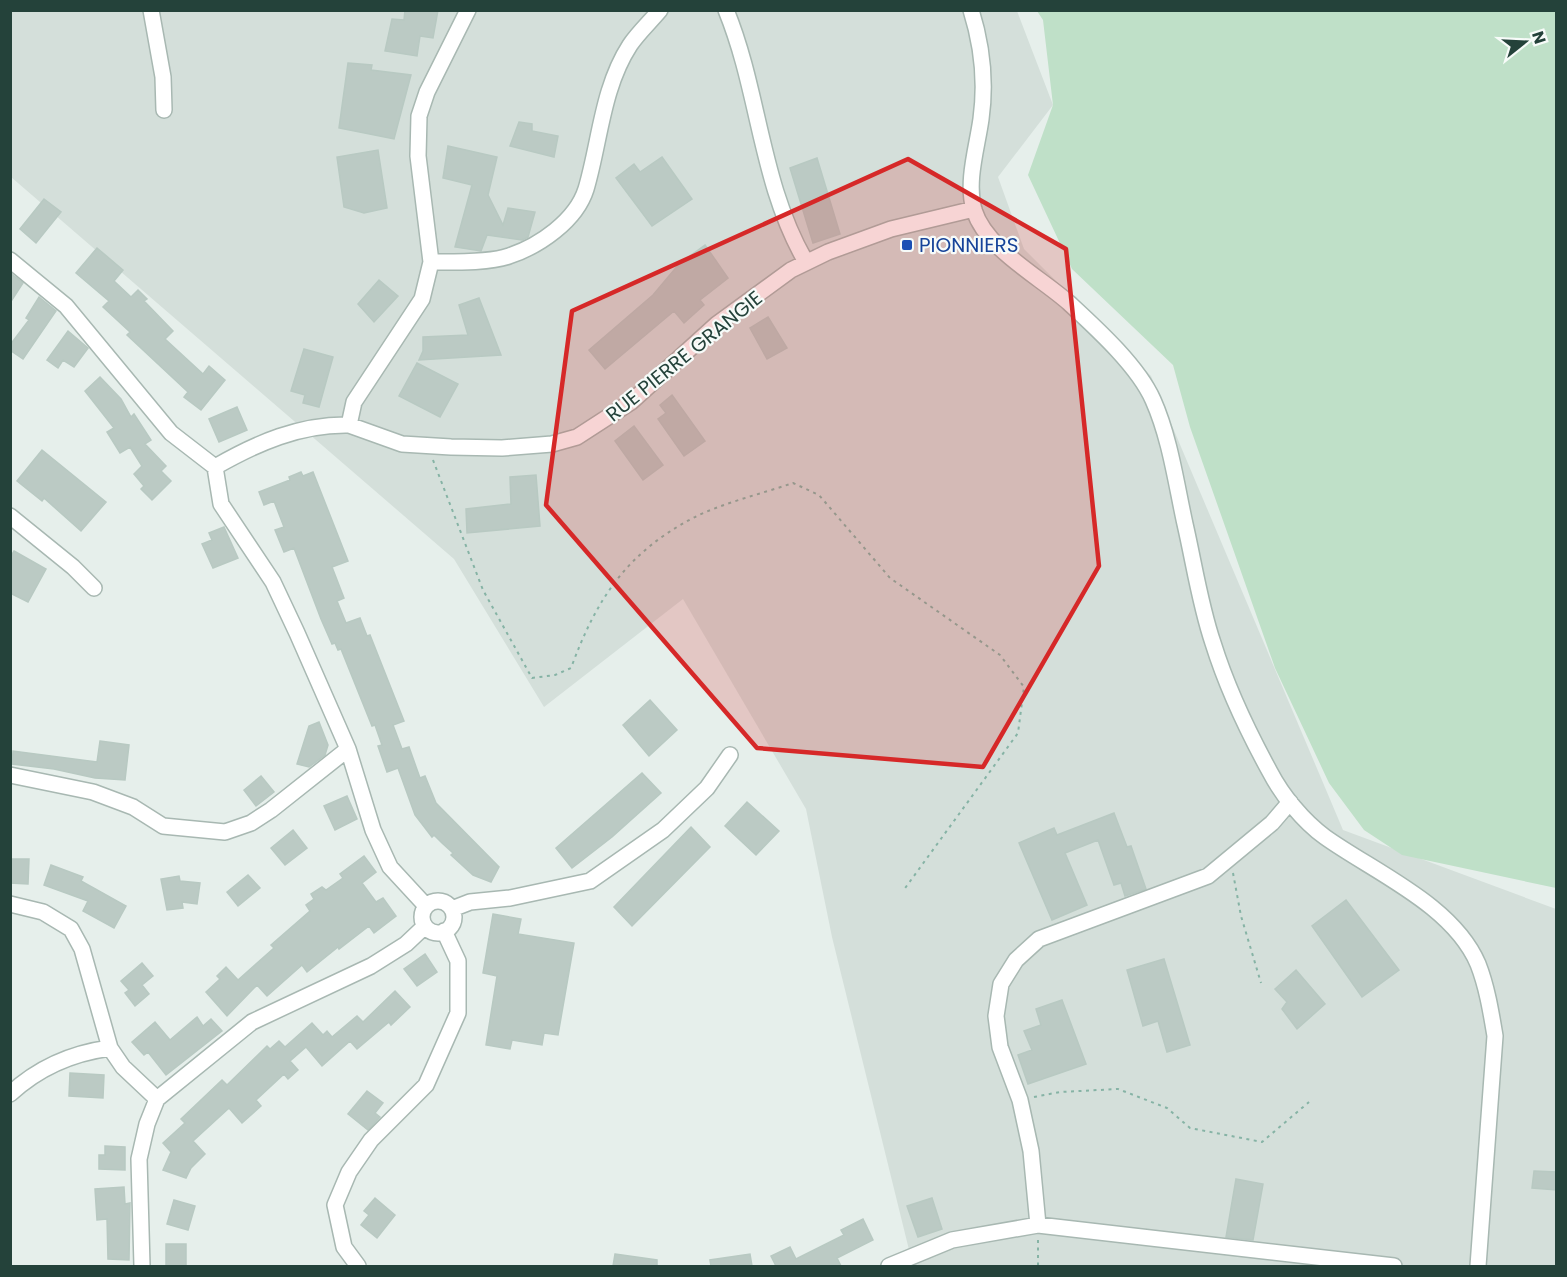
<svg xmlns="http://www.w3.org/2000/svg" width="1567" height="1277" viewBox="0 0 1567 1277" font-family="Poppins,sans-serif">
  <rect width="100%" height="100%" fill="#e6efeb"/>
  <path fill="#d4dfda" d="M11,11H1017L1053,105L998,177L1024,249L1151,376L1343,830L1556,909V1266H913L832,937L806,809L683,599L544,707L454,559L11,177Z"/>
  <path fill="#bfe0c8" d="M1037,11H1556V888L1402,855L1364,830L1329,783L1275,668L1190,427L1173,365L1072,269L1028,175L1053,105L1043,20Z"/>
  <path fill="#bbcac4" stroke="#b8c9c2" stroke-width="1.5" d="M405,10H438L433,38L420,36L417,56L385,51L392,19L404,20Z
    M348,63L372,65L371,70L411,75L394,139L339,128Z
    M519,122L532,124V131L558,136L554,157L510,146Z
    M448,146L497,157L488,195L503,225L508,208L535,212L528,237L522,240L487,235L481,251L455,247L472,185L443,178Z
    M378,150L387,208L364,213L344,207L337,157Z
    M662,157L692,199L652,226L616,178L634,164L640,172Z
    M817,158L840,234L813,243L790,168Z
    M44,199L61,212L36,243L20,229Z
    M705,245L728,278L700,300L704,305L684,323L674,311L605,369L589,350L653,295L679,264Z
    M97,248L123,270L114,281L131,297L138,290L147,299L144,301L173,331L165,339L203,374L209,366L225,380L201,410L184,397L188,392L127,335L130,332L103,307L109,301L76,273Z
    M10,273L23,283L10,303Z
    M379,280L398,296L374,322L358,304Z
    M39,297L56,311L23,359L10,350V345L29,320L26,318Z
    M479,298L501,355L419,360L423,351V337L468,335L459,305Z
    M768,317L787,348L767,359L750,328Z
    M68,331L88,348L74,367L63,360L58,368L47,360Z
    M304,349L333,357L319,407L303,403L305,395L291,391Z
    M417,363L458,384L440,417L399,396Z
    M100,377L121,399L131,417L134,414L151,440L145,444L166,466L161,471L171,481L152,500L141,489L144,486L134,474L142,466L130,447L120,453L107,432L114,428L85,391Z
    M672,395L705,441L684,456L658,419L666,413L660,405Z
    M237,407L247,430L219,442L209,419Z
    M634,426L663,465L643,480L615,441Z
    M42,450L106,502L81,531L44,498L42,501L17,481Z
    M301,472L303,476L313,472L348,561L332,567L344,598L337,601L346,623L360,618L367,636L370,635L404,721L393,725L402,749L409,747L420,778L425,776L436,803L499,867L491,882L473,875L451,855L453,853L442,843L434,835L432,837L415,815L398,768L387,772L378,746L382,745L375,725L372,726L341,649L338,650L335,643L332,644L321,619L294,548L284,552L275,530L284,527L274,501L264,505L259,492L290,480L289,477Z
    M536,475L540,526L467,533L466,509L511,504L510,477Z
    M224,527L238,558L213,568L202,544L212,540L209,533Z
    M14,551L46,569L28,602L10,593V558Z
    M650,700L677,730L649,756L623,725Z
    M319,722L328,745L325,755L309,767L297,764L309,726Z
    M100,741L129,745L125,780L95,778L54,769L12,764L13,751L97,762Z
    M642,773L661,793L612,837L572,868L556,848Z
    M261,776L274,792L256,806L244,790Z
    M347,796L357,819L335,830L324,806Z
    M747,802L779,831L756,855L725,826Z
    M1114,813L1127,847L1131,846L1146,889L1125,896L1121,883L1114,885L1098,840L1065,853L1087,905L1052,920L1019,843L1054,828L1057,835Z
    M691,827L710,847L632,926L614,907Z
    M293,830L307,848L285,865L271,848Z
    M364,856L376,872L362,883L376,902L383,898L396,916L374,933L369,926L339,949L338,947L307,972L302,965L267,996L257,985L227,1016L206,992L220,979L217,976L226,967L238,980L274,948L271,945L310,911L306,905L314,899L311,894L322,887L326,890L343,878L340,874Z
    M10,859H29L28,884L10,883Z
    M51,865L83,877L81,881L126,906L114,928L83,911L88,901L44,885Z
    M248,875L260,888L238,906L227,892Z
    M179,876L180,881L200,883L197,904L182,902L183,908L167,910L161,879Z
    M1346,900L1399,970L1362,997L1312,926Z
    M493,914L521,919L518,934L574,943L558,1035L544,1033L542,1045L512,1040L510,1049L486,1045L497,976L483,973Z
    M425,954L437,972L417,986L404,969Z
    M1164,959L1190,1045L1167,1052L1158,1021L1143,1026L1127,970Z
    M142,963L153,976L142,985L149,994L135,1006L125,993L129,990L121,981Z
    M1296,970L1325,1004L1297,1029L1282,1009L1287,1002L1275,989Z
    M395,991L410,1007L391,1025L389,1022L357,1049L350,1041L322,1066L306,1047L290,1061L298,1070L288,1079L284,1074L256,1100L261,1106L242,1123L229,1108L193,1141L205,1154L191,1168L186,1178L163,1170L171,1152L163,1143L185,1123L181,1119L222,1080L227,1085L267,1046L270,1049L279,1041L285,1047L312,1023L323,1035L327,1031L332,1037L357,1016L363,1022Z
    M1062,1000L1086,1064L1028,1084L1018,1055L1032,1050L1024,1031L1041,1025L1036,1009Z
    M197,1017L203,1026L211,1019L222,1031L166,1075L148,1052L144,1055L132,1042L155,1022L170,1040Z
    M70,1073L104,1075L103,1098L69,1096Z
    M367,1091L383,1103L375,1113L380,1117L368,1130L348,1114Z
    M105,1146L125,1147V1170L99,1169V1155H105Z
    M1534,1171L1557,1172V1190L1532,1188Z
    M1236,1179L1263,1184L1253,1240L1226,1237Z
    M124,1187L125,1204L130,1203L129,1260L108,1259L107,1219L97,1220L95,1189Z
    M375,1198L395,1215L377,1238L361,1225L369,1215L364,1211Z
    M932,1198L942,1229L918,1237L907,1206Z
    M174,1200L195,1206L188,1230L167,1224Z
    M863,1219L873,1240L837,1258L841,1266H776L771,1256L790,1247L796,1259L844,1235L841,1230Z
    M166,1244H186V1266H166Z
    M615,1254L657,1260V1266H613Z
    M750,1254L752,1266H711L710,1260Z"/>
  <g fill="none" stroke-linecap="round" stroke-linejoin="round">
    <defs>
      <path id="minor" d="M151,10L163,77L164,110
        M726,10C760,93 760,183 806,262
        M971,10C982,45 986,83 981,119C977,148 966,181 974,210C986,249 1040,277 1069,303C1096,328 1138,366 1153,400C1170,438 1176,483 1185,524C1194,563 1200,605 1213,643C1227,688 1247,730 1270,772C1282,795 1303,821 1325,837C1374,872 1453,905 1478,964C1487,987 1491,1012 1495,1036L1478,1266
        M10,260L66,306L171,433L215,467L221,504L273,582L297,633L348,749L373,830L390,867L426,906
        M431,262C452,262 490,263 509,256C539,246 576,221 586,189C600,142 602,88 630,45C638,33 650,22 660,10
        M349,425L402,444L451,447L502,448L552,444L577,437L631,402L717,324L791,270L828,252L891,229L974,209
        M215,467C257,443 300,424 349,425L354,402L422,299L431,262L418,156L419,116L427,92L468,10
        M10,516L73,567L94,588
        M10,775L93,792L133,807L163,826L225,832L251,823L271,810L348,749
        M422 917a16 16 0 1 1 32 0a16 16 0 1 1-32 0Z
        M10,904L43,912L71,929L82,949L110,1048C73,1053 39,1067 10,1094
        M452,909L470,902L510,898L590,881L663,830L707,788L730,755
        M110,1048L123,1067L157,1099
        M1038,1225L1031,1151L1020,1100L1000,1047L996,1016L1001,984L1016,960L1039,939L1208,876L1272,823L1290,802
        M142,1266L139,1159L147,1124L157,1099L252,1022L371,966L406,944L425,926
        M358,1266L344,1247L335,1205L349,1172L371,1140L426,1085L458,1013V961L444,931
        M889,1266L952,1240L1038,1225L1394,1266"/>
    </defs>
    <use href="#minor" stroke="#a8b8b2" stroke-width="18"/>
    <path stroke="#86b3a5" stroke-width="2" stroke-dasharray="3 4.5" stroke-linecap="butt" d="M433,460L483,590L532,678L555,675L571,668C596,600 626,553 693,518C722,503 761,494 793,483L819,495L890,578L1000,655L1024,687L1018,733L903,891
      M1233,873L1241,916L1261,983
      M1034,1097L1060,1092L1118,1089L1167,1108L1190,1128L1262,1142L1309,1102
      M1038,1240V1266"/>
    <use href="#minor" stroke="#fff" stroke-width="15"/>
  </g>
  <path fill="#d62828" fill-opacity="0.2" stroke="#d62828" stroke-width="4.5" stroke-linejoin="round" d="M908,159L1066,249L1099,566L983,767L757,748L546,505L572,311Z"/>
  <rect fill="#1a4fb4" stroke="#f7fbf9" stroke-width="2" x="901" y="239" width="12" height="12" rx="3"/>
  <g text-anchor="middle" stroke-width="4.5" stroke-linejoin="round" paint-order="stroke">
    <g font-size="20" fill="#164399" stroke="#f7fbf9" text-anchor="start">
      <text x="919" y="252">PIONNIERS</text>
    </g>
    <g font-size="20" fill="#24423a" stroke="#f7fbf9">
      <text transform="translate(684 356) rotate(-39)" y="7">RUE PIERRE GRANGIE</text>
    </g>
  </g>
  <rect width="1567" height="1277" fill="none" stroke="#24423a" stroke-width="24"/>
  <g transform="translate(1525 42) rotate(72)" stroke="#f7fbf9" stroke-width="4.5" paint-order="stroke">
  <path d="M0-4.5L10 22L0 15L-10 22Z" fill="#24423a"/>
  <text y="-9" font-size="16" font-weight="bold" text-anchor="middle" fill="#24423a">N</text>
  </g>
</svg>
